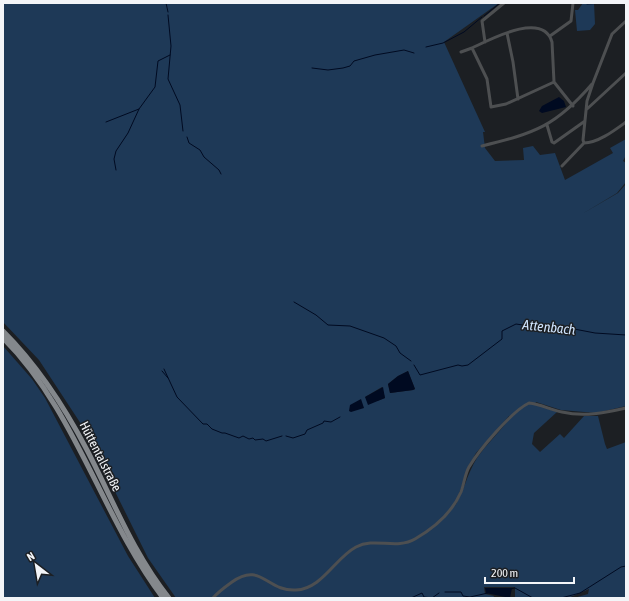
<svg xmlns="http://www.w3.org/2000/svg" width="629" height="601" viewBox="0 0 629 601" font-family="'Asap Condensed',sans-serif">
  <rect width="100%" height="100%" fill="#1c1f23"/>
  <path fill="#1e3957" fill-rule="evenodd" d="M3,3H499L444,42L485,132H483L485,148L495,161L524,160L523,148L533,146L540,155L555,153L565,180L613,153L610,148L626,139V155L623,161L626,163V182L617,193L582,214L618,193L626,184V406L596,413L561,410L536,402L535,404L557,412L534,433L532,444L540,452L560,434L564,438L584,416H598L605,444L607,449L626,442V598H574L588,594L589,589L568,598H515V587H484L485,594L494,596L493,598H176L148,558L83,427L39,360L3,322ZM408,371L415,389L413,390L390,393L388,384L398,376ZM382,387L385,398L377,401L365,397ZM512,415C502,430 487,443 477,458C467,474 464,491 455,506L468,467L476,453L509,416Z
    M583,3H594L595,24L590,30L577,31L575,10H578Z
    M3,346L32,379L45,398L128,556L155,598H3Z"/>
  <path fill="#000a21" d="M559,97L564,101L566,107L542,113L539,111L542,106Z
    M408,371L415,389L413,390L390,393L388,384L398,376Z
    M383,387L385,398L368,405L365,397Z
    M361,399L364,408L351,412L349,411L350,405Z
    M485,588H512L510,598L486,593Z"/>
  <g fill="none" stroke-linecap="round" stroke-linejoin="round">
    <path stroke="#000a21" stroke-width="1" d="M166,3L168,12
      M587,4L607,3
      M168,15L171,46L168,79L180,105L183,131
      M484,16L500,3
      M426,47L443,43L464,32L482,17
      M312,68L328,70L343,68L350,66L354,61L375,55L404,50L414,53
      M106,122L139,109
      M187,137L189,143L200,150L204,157L219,170L221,174
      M116,170L114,159L116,151L128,133L139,109L155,87L158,61L170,55
      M294,302L316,315L328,325L350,326L384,338L396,346L400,353L411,361
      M414,365L420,375L458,365L462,366L468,365L502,339V331L516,324L549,329L569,328L595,333L626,335
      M164,369L177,397L203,424H207L212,429L222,433H225L239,438L243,436L249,439L253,438L255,440L263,439L266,441L282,436
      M162,371L168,378
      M286,436L293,438L305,434L307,430L323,423L324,421L331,422L340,417
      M510,589L515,588L533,598
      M445,592H461L463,596L470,597L488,593
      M411,598L422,593L424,597L432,598L439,593
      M561,598L580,593L621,567L626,566"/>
    <path stroke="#4d4f51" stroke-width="3" d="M626,21L612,34L593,83L587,101L583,140L584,143C598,143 615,130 626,122
      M507,33L513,62L518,99
      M550,36L571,21L573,3
      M485,42L482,21L504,3
      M472,48C491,39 543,11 552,42L554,82L573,106
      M461,52L472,48L487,79L491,107L506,104L554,82
      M587,109L626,73
      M547,125L552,142L554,143L585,121
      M482,146C535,133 556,126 592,84
      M562,166L584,143
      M213,598C218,592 225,587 232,582C261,561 267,592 296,590C322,589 335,558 356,547C375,537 396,550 415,539C434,528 452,513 461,492C464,484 465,474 469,467C479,450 512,411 529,403C541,404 550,410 562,412C584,417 604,413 626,408"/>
    <path stroke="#84888c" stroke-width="5" d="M3,331C38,366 64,406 87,450C113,500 133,553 169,598
      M3,338C77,412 101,516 163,598"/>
  </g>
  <g text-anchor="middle" stroke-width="3" stroke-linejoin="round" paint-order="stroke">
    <g font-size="13" fill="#f3f5f8" stroke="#1c1f23">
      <text transform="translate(101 456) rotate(63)" y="5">Hüttentalstraße</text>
    </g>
    <g font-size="14" font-style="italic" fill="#cfe4fd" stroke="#1c1f23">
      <text transform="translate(549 327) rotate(6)" y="5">Attenbach</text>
    </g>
  </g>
  <rect width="629" height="601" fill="none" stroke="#f3f5f8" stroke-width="8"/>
  <g transform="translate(36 565) rotate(329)" stroke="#1c1f23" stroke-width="3" paint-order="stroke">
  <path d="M0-3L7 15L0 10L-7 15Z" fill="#f3f5f8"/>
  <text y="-6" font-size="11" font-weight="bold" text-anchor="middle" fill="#f3f5f8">N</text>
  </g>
  <path d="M485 577v6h89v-6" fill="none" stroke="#f3f5f8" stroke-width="2"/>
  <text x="491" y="577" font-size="12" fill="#f3f5f8" stroke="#1c1f23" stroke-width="3" paint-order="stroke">200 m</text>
</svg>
